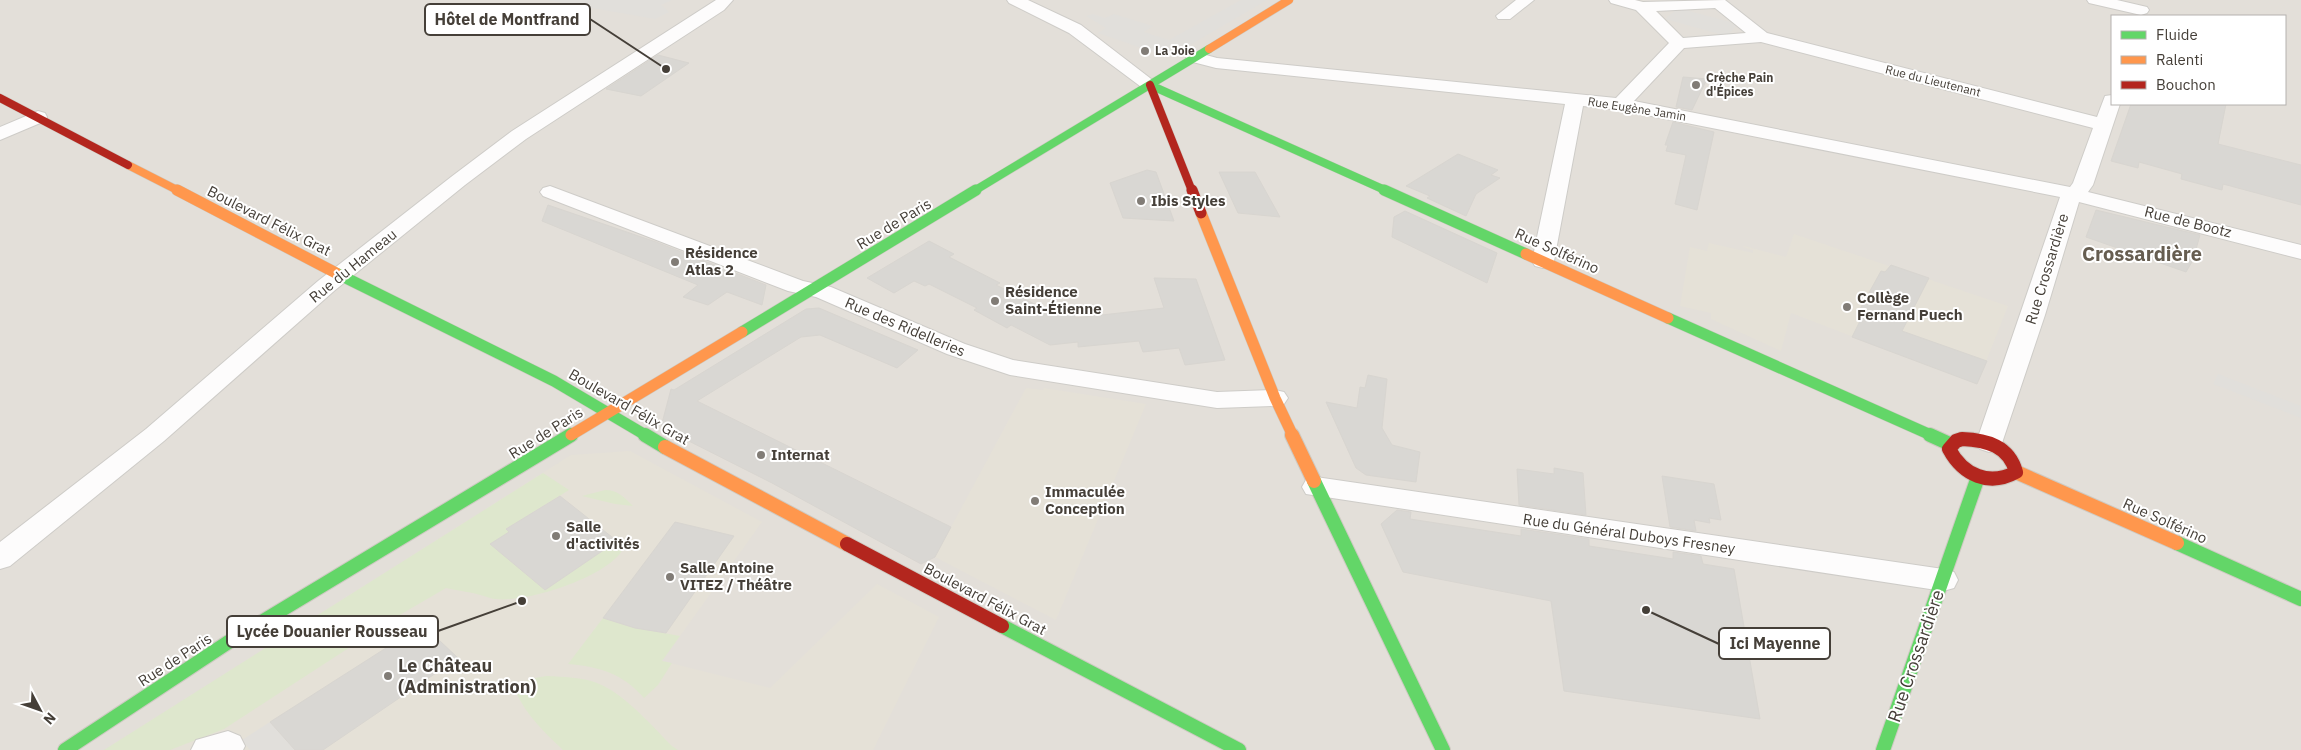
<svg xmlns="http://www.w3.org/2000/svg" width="2301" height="750" viewBox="0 0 2301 750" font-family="'IBM Plex Sans',sans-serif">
  <rect width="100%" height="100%" fill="#f0eeea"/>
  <path fill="#e3dfd9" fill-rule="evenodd" d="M0,0H2301V750H0ZM2112,16H2285V104H2112Z"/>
  <path fill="#e5e1d7" d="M1794,234L2008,306L1977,384L1791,313L1781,351L1711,319V313L1680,306L1690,247L1707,251L1709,243L1753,253V250L1743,247L1744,246L1786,257Z
    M1026,388L1043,390L1044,388L1146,404L1056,620L935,557Z
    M630,451L762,522L662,661L770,688L877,584L939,617L873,750H104L571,455Z"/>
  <path fill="#dee7cd" d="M543,473L569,490L506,529L509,532L491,544L545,589L614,543L623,549C608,577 526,603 496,599C492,599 488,597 484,596C472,592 459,591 446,588L398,616L224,729L170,750H104Z
    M605,490C618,490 624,497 633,506L615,504L582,496Z
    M603,618L631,627L680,636L662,661L672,663L658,685L644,698C622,673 600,667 568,664Z
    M547,676C563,677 582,677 597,683C625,694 651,725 672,746L678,750H563C545,733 526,715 516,692C521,679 535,678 547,676Z"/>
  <path fill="#e1dfdb" d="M547,0H678H672L661,5L669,12L655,19Z
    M1241,0H1267L1178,52L1172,50L1162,55L1098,33L1106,28L1086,16L1093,14L1105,18L1114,14L1153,26L1144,32L1169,40Z
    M1678,8L1738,24L1727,36L1665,19Z
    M2218,374L2301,406V418L2213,384Z
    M270,722L295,750H250L242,740Z"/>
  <path fill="#d9d7d3" stroke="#d8d5d0" d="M658,55L689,63L641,96L606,89Z
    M1683,77L1707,79L1692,110L1676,107Z
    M2131,104H2226L2218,144L2301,165V205L2223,184L2222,190L2181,179L2182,174L2139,162L2138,168L2111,161Z
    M1673,122L1714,132L1697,210L1675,204L1686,155L1666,151L1668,145H1665Z
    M1458,154L1498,170L1491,175L1500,178L1476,194L1466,216L1427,198L1430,196L1406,186Z
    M1147,170L1156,172L1174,221L1123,218L1110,183Z
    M1219,172H1255L1280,217L1238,213Z
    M548,205L656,242L766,285L762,305L727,292L708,305L683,297L698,285L542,221Z
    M2096,210L2200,235L2193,260L2186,272L2086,237Z
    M1405,211L1497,253L1487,283L1392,237L1394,217Z
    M929,241L954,254L949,257L1000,283L996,285L1057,315L1075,313V318L1164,308L1154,278L1196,279L1225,360L1185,365L1179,348L1143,352L1139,341L1078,347V342L1050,345L1011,325L1007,328L974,310L977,308L929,284L925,286L914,281L894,293L867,278Z
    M1891,265L1929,278L1902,331L1987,361L1977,384L1852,337L1865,311L1860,309L1881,271L1885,272Z
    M819,308L918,350L897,368L820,335L801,337L697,401L951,527L935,557L921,564L772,483L661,427L671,389L674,390L806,309Z
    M1368,375L1387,379L1382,428L1392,445L1420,452L1416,482L1366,475L1356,468L1326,402L1357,408L1360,387L1365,388Z
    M1554,468L1583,473L1586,515L1519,505L1517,469L1554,474Z
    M1662,476L1714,484L1721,520L1709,518L1710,523L1694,520L1696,531L1670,527Z
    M560,496L617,541L545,590L490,544L509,532L506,529Z
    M1397,510L1411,512L1410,519L1521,536V529L1589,539V546L1673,559V552L1701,556L1703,564L1734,569L1760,719L1564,691L1551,601L1403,572L1381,524Z
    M675,522L734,536L666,633L635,628L603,618Z
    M421,623L458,658L323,750H295L270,722L386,648L385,647Z"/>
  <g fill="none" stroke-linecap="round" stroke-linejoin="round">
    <defs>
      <path id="street" d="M716,0H733L724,10L526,139L465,185L334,291L164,441L10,566L0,569V542L146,429L318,281L451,177L512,131Z
        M1007,0H1028L1081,25L1159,85L1156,89H1144L1069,33L1009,3Z
        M1516,0H1534L1510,19H1498L1496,16Z
        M1609,0H1635L1643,2L1725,0L1767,33L2097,117L2105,96L2112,95V104H2120L2093,185L2088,192L2301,245V259L2079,202L2045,315L2002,443L1998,449L1989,452L1980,449L1976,443L2060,197L1621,110L1583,106L1554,261L1551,266L1543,268L1535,266L1532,261L1565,104L1216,68L1189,61L1186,57L1189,53L1195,52L1217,58L1616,98L1669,43L1636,10L1611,3ZM1715,8L1746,33L1683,38L1656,11ZM1761,42L2093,128L2073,183L2070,187L1634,101L1684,48Z
        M2087,0H2117L2147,7L2149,10L2147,13L2141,15L2089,3Z
        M38,111L45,113L47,117L45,121L0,140V127Z
        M550,186L803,281L831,287L965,344L1013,360L1217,392L1275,390L1284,392L1288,398L1284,404L1275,406L1217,408L1010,375L947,354L816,297L788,291L543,196L540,192L543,188Z
        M1316,477L1943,569L1954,572L1958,580L1954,588L1943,591L1306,494L1302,487L1306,480Z
        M228,731L240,736L245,746L243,750H191L196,740Z"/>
      <path id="fast-far2" d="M1150,85L1387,191
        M974,191L1209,49"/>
      <path id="fast-far1" d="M1384,190L1526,254
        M336,273L554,381L647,436
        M1668,318L1933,436
        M742,332L976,190
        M569,436L571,435"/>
      <path id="fast" d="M645,435L665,447
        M1930,435L1952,445
        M1314,481L1443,750
        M2177,543L2301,599
        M1002,626L1239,750
        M65,750L227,643L571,435
        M1883,750L1978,477"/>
      <path id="slow-far2" d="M1209,49L1289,0
        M128,165L179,191"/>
      <path id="slow-far1" d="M177,190L336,273
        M1201,213L1275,398L1293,436
        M1526,254L1668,318
        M571,435L742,332"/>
      <path id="slow" d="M1292,435L1314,481
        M665,447L847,544
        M2016,472L2177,543"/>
      <path id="jam-far2" d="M1150,85L1192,191
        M0,98L128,165"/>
      <path id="jam-far1" d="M1192,190L1201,213"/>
      <path id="jam" d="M1962,439C1987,440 2009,446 2016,472C1989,487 1963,475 1949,449L1956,441Z
        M847,544L1002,626"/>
    </defs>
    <use href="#street" stroke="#ceccc8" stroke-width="2"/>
    <use href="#fast-far2" stroke="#cecac2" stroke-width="9"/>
    <use href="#fast-far1" stroke="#cecac2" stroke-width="12"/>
    <use href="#fast" stroke="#cecac2" stroke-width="16"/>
    <use href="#slow-far2" stroke="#cecac2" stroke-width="9"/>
    <use href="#slow-far1" stroke="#cecac2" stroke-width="12"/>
    <use href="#slow" stroke="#cecac2" stroke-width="16"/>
    <use href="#jam-far2" stroke="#cecac2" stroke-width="9"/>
    <use href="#jam-far1" stroke="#cecac2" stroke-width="12"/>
    <use href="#jam" stroke="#cecac2" stroke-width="16"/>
    <use href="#street" fill="#fdfcfc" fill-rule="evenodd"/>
    <use href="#fast-far2" stroke="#63d668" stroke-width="8"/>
    <use href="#fast-far1" stroke="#63d668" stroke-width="11"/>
    <use href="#fast" stroke="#63d668" stroke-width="14"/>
    <use href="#slow-far2" stroke="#ff974d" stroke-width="8"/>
    <use href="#slow-far1" stroke="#ff974d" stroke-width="11"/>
    <use href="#slow" stroke="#ff974d" stroke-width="14"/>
    <use href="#jam-far2" stroke="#b3261e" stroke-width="8"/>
    <use href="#jam-far1" stroke="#b3261e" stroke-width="11"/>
    <use href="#jam" stroke="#b3261e" stroke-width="14"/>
  </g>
  <g fill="#817c76" stroke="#fff" stroke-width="2">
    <circle cx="1145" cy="51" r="5"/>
    <circle cx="1696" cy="85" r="5"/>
    <circle cx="1141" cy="201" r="5"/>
    <circle cx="675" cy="262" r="5"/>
    <circle cx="995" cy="301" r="5"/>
    <circle cx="1847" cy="307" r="5"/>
    <circle cx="761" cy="455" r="5"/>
    <circle cx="1035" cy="501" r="5"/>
    <circle cx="556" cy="536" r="5"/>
    <circle cx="670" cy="577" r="5"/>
    <circle cx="388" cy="676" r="5"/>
  </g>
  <g text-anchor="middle" stroke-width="4" stroke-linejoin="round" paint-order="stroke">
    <g font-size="12" font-weight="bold" fill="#453f38" stroke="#fff" text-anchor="start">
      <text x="1155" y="55">La Joie</text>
      <text x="1706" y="82">Crèche Pain<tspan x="1706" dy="14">d'Épices</tspan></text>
    </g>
    <g font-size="12" fill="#453f38" stroke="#fff">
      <text transform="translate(1933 81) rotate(14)" y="4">Rue du Lieutenant</text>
      <text transform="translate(1637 109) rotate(9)" y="4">Rue Eugène Jamin</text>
    </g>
    <g font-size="15" font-weight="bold" fill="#453f38" stroke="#fff" text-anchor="start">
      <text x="1151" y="206">Ibis Styles</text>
      <text x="685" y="258">Résidence<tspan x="685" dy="17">Atlas 2</tspan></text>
      <text x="1005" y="297">Résidence<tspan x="1005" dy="17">Saint-Étienne</tspan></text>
      <text x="1857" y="303">Collège<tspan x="1857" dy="17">Fernand Puech</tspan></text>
      <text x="771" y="460">Internat</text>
      <text x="1045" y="497">Immaculée<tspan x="1045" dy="17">Conception</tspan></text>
      <text x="566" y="532">Salle<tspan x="566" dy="17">d'activités</tspan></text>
      <text x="680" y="573">Salle Antoine<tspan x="680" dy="17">VITEZ / Théâtre</tspan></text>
    </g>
    <g font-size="15" fill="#453f38" stroke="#fff">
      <text transform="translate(269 221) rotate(27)" y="5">Boulevard Félix Grat</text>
      <text transform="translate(2188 222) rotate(14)" y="5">Rue de Bootz</text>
      <text transform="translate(894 224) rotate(-31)" y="5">Rue de Paris</text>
      <text transform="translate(1557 251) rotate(24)" y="5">Rue Solférino</text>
      <text transform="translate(353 266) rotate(-39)" y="5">Rue du Hameau</text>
      <text transform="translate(2047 269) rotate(-73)" y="5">Rue Crossardière</text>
      <text transform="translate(905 327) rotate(23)" y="5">Rue des Ridelleries</text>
      <text transform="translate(629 407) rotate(30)" y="5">Boulevard Félix Grat</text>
      <text transform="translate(546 433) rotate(-32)" y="5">Rue de Paris</text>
      <text transform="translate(2165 521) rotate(24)" y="5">Rue Solférino</text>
      <text transform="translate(1629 534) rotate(8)" y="5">Rue du Général Duboys Fresney</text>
      <text transform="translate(985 599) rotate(28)" y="5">Boulevard Félix Grat</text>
      <text transform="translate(175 660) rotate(-33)" y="5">Rue de Paris</text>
    </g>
    <g font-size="18" fill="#453f38" stroke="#fff">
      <text transform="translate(1916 656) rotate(-71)" y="6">Rue Crossardière</text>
    </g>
    <g font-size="18" font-weight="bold" fill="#453f38" stroke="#fff" text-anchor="start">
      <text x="398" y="672">Le Château<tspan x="398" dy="21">(Administration)</tspan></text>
    </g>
    <g font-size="20" font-weight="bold" fill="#665d50" stroke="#fff">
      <text x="2142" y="261">Crossardière</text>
    </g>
  </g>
  <path fill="none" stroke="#453f38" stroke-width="2" d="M666 69L590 19M522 601L438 631M1646 610L1719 644"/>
  <g fill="#453f38" stroke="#fff" stroke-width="2">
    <circle cx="666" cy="69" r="5"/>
    <circle cx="522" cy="601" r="5"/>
    <circle cx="1646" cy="610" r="5"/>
  </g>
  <g fill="#fff" stroke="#453f38" stroke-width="2">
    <rect x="425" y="4" width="165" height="31" rx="5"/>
    <rect x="227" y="616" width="211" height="31" rx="5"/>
    <rect x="1719" y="628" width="111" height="31" rx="5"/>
  </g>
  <g font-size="16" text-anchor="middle" font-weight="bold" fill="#453f38">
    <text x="507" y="25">Hôtel de Montfrand</text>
    <text x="332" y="637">Lycée Douanier Rousseau</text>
    <text x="1775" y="649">Ici Mayenne</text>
  </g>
  <rect x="2111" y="15" width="175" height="90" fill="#ffffff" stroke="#b5b2af"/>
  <rect x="2121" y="31" width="25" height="8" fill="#63d668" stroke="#b5b2af"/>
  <text x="2156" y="40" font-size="15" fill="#453f38">Fluide</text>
  <rect x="2121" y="56" width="25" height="8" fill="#ff974d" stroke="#b5b2af"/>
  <text x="2156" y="65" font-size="15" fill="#453f38">Ralenti</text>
  <rect x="2121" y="81" width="25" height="8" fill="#b3261e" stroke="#b5b2af"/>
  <text x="2156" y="90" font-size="15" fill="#453f38">Bouchon</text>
  <g transform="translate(40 710) rotate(131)" stroke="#ffffff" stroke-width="4" paint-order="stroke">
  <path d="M0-4L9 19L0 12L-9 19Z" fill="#453f38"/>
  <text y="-8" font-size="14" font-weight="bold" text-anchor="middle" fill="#453f38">N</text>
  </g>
</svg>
